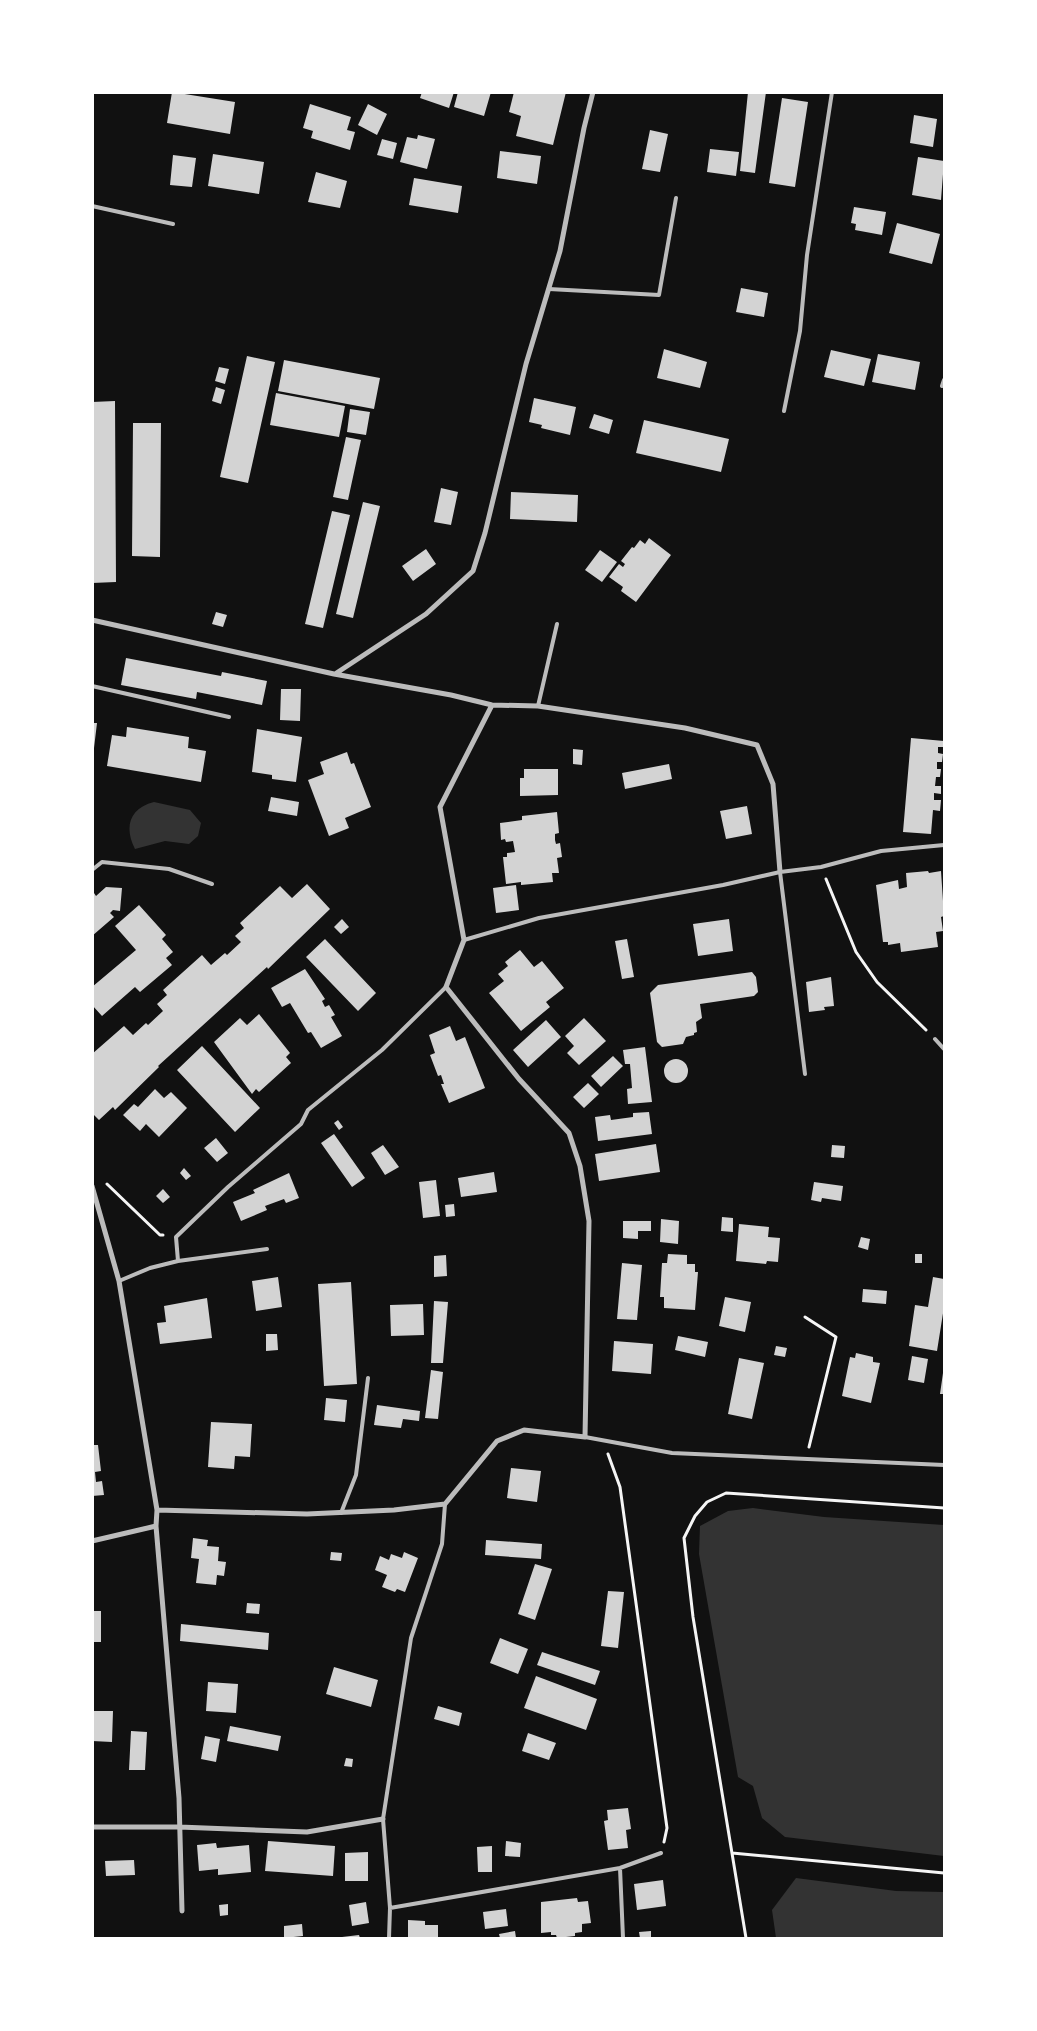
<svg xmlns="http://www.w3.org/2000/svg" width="1037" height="2031" viewBox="0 0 1037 2031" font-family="Cabin,sans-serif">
  <rect width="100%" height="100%" fill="#111"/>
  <path fill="#333" d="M154,802L190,810L201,823L198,836L189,844L165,841L135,849C124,828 129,808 154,802Z
    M753,1508L824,1517L944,1525V1856L785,1837L762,1818L753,1786L738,1777L699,1554L700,1526L728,1511Z
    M796,1878L896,1891L944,1892V1938H776L772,1910Z"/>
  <path fill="#d3d3d3" d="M172,92L235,102L230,134L167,123Z
    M422,92H454L449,108L420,98Z
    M458,92H491L484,116L454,107Z
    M514,92H566L553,145L516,136L521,116L509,112Z
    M748,92H766L755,173L740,171Z
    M782,98L808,102L795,187L769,183Z
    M310,104L351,117L347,130L355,132L350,150L311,138L313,131L303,128Z
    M368,104L387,114L377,135L358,125Z
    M914,115L937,119L933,147L910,143Z
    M650,130L668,134L660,172L642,169Z
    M418,135L435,139L427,169L400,162L407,137L417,139Z
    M382,139L397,143L393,159L377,155Z
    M710,149L739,152L736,176L707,172Z
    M500,151L541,156L537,184L497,178Z
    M213,154L264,162L259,194L208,186Z
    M173,155L196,158L192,187L170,185Z
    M918,157L944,161L941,200L912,195Z
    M316,172L347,181L340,208L308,202Z
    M414,178L462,186L458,213L409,205Z
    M854,207L886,212L882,235L855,230L856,224L851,223Z
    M897,223L940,234L932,264L889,253Z
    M741,288L768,293L764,317L736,312Z
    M664,349L707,362L700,388L657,378Z
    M831,350L871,359L864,386L824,377Z
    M878,354L920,362L915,390L872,382Z
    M247,356L275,362L248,483L220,477Z
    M284,360L380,378L374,409L278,391Z
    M219,367L229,369L225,384L215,381Z
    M216,387L225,390L221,404L212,401Z
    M276,393L345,406L339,437L270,425Z
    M534,398L576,407L570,435L541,428L542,425L529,422Z
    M115,401L116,582L92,583V402Z
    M350,409L370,412L366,435L347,432Z
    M594,414L613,420L609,434L589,428Z
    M644,420L729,439L721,472L636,453Z
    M133,423H161L160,557L132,556Z
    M346,437L361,440L348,500L333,497Z
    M441,488L458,492L451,525L434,522Z
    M511,492L578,495L577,522L510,519Z
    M363,502L380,506L353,618L336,614Z
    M332,511L350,515L323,628L305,624Z
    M649,538L671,555L636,602L621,591L623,587L609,577L619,564L623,567L625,564L621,561L632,547L634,548L640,540L645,544Z
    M426,549L436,564L413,581L402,566Z
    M600,550L617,562L602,582L585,570Z
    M216,612L227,615L223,627L212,624Z
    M126,658L221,676L222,672L267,681L262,705L197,692L196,699L121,685Z
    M281,689H301L300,721L280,720Z
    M92,723H97L94,748H92Z
    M127,727L189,737L188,748L206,751L201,782L107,766L112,735L126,737Z
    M257,729L302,737L296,782L272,779V775L252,772Z
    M911,738L944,741V747H938V753L943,754L942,762H937V769H941L940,777H936L935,786H941V794L934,793V800H941L940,811L933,810L931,834L903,832Z
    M573,749L583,750L582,765L573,764Z
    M347,752L351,764L354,763L371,807L345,818L349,828L329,836L308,780L324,774L320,762Z
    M669,764L672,779L625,789L622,773Z
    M524,769H558V795L520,796V778H524Z
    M271,797L299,802L297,816L268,811Z
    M747,806L752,834L726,839L720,811Z
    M557,812L559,833L555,834V840L556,844L560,843L562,857L557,858L559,873H552L553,882L521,885V882L506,884L503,857H507V853L515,852L513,841L506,842L505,839L501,840L500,823L522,820V816Z
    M928,871L929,873L941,871L944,916L941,917L943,931L936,932L938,947L901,952L900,943L888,945V942H883L876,885L898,880L899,889L907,887L906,873Z
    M307,884L330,909L268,969L267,967L158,1066L159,1067L115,1110L113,1107L99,1120L92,1113V1054L124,1026L133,1035L146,1023L148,1025L163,1011L157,1004L167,995L163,990L202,955L211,965L225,953L227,955L241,942L235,936L244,928L240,923L280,886L292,898Z
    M516,885L519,910L496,913L493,888Z
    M106,887L122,888L120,911L113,910L110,913L114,917L92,936V894L94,893L96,896Z
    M139,905L166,935L162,939L173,952L166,958L172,965L140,992L135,987L102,1016L92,1005V987L136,950L115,926Z
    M342,919L349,927L341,934L334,927Z
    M729,919L733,951L698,956L693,924Z
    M325,939L376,993L358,1011L306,957Z
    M627,939L634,977L622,979L615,941Z
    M520,950L534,967L542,961L564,988L546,1002L550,1007L521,1031L489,993L504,981L498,974L508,966L505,962Z
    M305,969L325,999L322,1001L325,1007L329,1005L335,1015L331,1017L342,1036L321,1048L311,1032L308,1033L290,1003L282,1007L271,988Z
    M752,972L756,977L758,992L754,996L700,1004L702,1018L696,1022L697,1032L694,1033V1035L686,1037L683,1044L662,1047L657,1042L650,993L658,985Z
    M831,977L834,1006L824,1007L825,1010L809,1012L806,982Z
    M259,1014L290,1053L286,1057L291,1063L259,1092L256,1089L252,1094L214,1042L240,1018L247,1025Z
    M584,1018L606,1041L579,1065L567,1053L574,1046L565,1036Z
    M546,1020L561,1037L528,1067L513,1050Z
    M450,1026L456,1041L465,1037L485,1088L449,1103L441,1084H444L441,1075L438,1076L430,1055L435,1053L429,1035Z
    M202,1046L260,1108L235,1132L177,1070Z
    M645,1047L652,1102L628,1104L627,1089L632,1088L630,1064H625L623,1050Z
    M613,1056L623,1066L601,1087L591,1076Z
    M664 1071a12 12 0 1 1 24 0a12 12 0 1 1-24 0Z
    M588,1083L599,1094L584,1108L573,1097Z
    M155,1089L164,1098L171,1092L187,1108L159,1137L146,1124L140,1131L123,1115L134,1104L138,1107Z
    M649,1112L652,1134L598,1141L595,1117L610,1115L611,1120L633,1117V1113Z
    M338,1120L343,1127L339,1130L334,1123Z
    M334,1134L365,1178L352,1187L321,1143Z
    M216,1138L228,1153L217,1162L204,1148Z
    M656,1144L660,1172L599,1181L595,1154Z
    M383,1145L399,1167L385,1175L371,1153Z
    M832,1145L845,1146L844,1158L831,1157Z
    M184,1168L191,1176L186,1180L180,1173Z
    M494,1172L497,1192L461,1197L458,1178Z
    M289,1173L299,1198L286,1203L284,1199L265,1206L267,1210L241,1221L233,1202L255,1193L253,1190Z
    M436,1180L440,1216L423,1218L419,1182Z
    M814,1182L843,1186L841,1201L822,1198L821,1202L811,1200Z
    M163,1189L170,1197L163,1203L156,1196Z
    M454,1204L455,1216L446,1217L445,1205Z
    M722,1217L733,1218V1232L721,1231Z
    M661,1219L679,1221L678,1244L660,1242Z
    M623,1221H651V1231H638V1239L623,1238Z
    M739,1224L769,1227L768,1237L780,1238L778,1262L767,1261L766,1264L736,1261Z
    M861,1237L870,1239L868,1250L858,1247Z
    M668,1254L687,1255V1264H695V1272H698L695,1310L664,1308V1297H660L662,1263H667Z
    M915,1254H922V1263H915Z
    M446,1255L447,1276L434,1277V1256Z
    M622,1263L642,1265L637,1320L617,1319Z
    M278,1277L282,1307L256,1311L252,1281Z
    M933,1277L944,1279V1307L937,1351L909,1346L915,1305L928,1307Z
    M351,1282L357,1384L324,1386L318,1284Z
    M863,1289L887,1291L886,1304L862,1302Z
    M725,1297L751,1302L745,1332L719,1326Z
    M207,1298L212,1338L160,1344L157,1323L166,1322L164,1306Z
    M434,1301L448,1302L443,1363H431Z
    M423,1304L424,1335L391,1336L390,1305Z
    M266,1334H277L278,1350L266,1351Z
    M678,1336L708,1342L705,1357L675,1350Z
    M614,1341L653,1344L651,1374L612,1371Z
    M776,1346L787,1348L785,1357L774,1355Z
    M856,1353L873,1357V1362L880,1363L871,1403L842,1396L850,1357L855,1358Z
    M912,1356L928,1359L924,1383L908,1380Z
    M739,1358L764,1363L752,1419L728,1414Z
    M431,1370L443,1372L438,1419L425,1418Z
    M943,1373H944V1394H940Z
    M326,1398L347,1400L345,1422L324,1420Z
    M377,1405L420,1411L419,1421L403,1419L401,1428L374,1425Z
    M211,1422L252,1424L250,1457L235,1456L234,1469L208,1467Z
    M92,1445H98L101,1471L95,1472L96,1482L102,1481L104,1495L92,1496Z
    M511,1468L541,1471L537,1502L507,1498Z
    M193,1538L208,1540L207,1546L219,1547L218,1561L226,1562L224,1576L217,1575L216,1585L196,1583L199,1559L191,1558Z
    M486,1540L542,1544L541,1559L485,1555Z
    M331,1552L342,1553L341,1561L330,1560Z
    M404,1552L418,1558L405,1592L397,1589L395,1592L382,1587L387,1575L375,1570L380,1556L389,1560L391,1554L402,1558Z
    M535,1564L552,1569L535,1620L518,1614Z
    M608,1591L624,1592L618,1648L601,1646Z
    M247,1603L260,1604L259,1614L246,1613Z
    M92,1611H101V1642H92Z
    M181,1624L269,1633L268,1650L180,1641Z
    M500,1638L528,1649L518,1674L490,1663Z
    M542,1652L600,1671L595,1685L537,1665Z
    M334,1667L378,1680L371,1707L326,1694Z
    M536,1676L597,1699L586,1730L524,1708Z
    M208,1682L238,1684L236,1713L206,1711Z
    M438,1706L462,1713L459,1726L434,1719Z
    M92,1711H113L112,1742L92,1741Z
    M230,1726L281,1736L278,1751L227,1741Z
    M131,1731L147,1732L145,1770H129Z
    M528,1733L556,1743L549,1760L522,1751Z
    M205,1736L220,1739L216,1762L201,1759Z
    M346,1758L353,1759L352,1767L344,1766Z
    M628,1808L631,1829L626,1830L628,1848L608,1850L604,1821L608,1820L607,1810Z
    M268,1841L335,1846L333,1876L265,1871Z
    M506,1841L521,1843L520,1857L505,1856Z
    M216,1843L217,1848L249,1845L251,1872L218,1875V1869L199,1871L197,1845Z
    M492,1846V1872H478L477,1847Z
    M368,1852V1881H345V1853Z
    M134,1860L135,1875L106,1876L105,1861Z
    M663,1880L666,1906L637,1910L634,1884Z
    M577,1898L578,1902L588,1901L591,1923L582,1924V1932L575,1933V1936L557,1938L556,1935H551V1932L541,1933V1902Z
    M366,1902L369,1923L352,1926L349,1905Z
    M228,1904V1915L220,1916L219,1905Z
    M506,1909L508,1926L485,1929L483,1912Z
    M408,1920L425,1921V1925H438V1938H408Z
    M302,1924L303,1936L284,1938V1926Z
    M515,1931L516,1938H500L499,1934Z
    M651,1931V1938H640L639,1932Z
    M359,1935L360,1938H342V1937Z"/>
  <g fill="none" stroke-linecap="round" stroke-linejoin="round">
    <path stroke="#f5f5f5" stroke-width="3" d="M826,879L856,952L877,982L926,1030
      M107,1184L160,1235H163
      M805,1317L836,1337L809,1447
      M608,1454L620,1487L667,1828L664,1842
      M732,1853L944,1873
      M746,1938L693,1617L684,1538L695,1516L707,1502L726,1493L944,1508"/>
    <path stroke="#bcbcbc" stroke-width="4" d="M92,206L173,224
      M549,289L659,295L676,198
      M942,386L944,380
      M784,411L800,331L807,255L832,92
      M92,686L229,717
      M538,706L557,624
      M92,870L102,862L169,869L212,884
      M780,872L805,1074
      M464,940L539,918L723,885L780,872L821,867L881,851L944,845
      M935,1039L944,1049
      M178,1261L176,1237L228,1187L301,1124L308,1110L382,1050L446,987
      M119,1281L150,1268L178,1261L267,1249
      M585,1437L672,1453L944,1465
      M341,1513L356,1475L368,1378
      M620,1868L623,1938
      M390,1908L620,1868L661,1853
      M389,1938L390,1908L383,1819L411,1638L442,1544L445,1504"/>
    <path stroke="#bcbcbc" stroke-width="5" d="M92,620L334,674L451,695L492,705L538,706L685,728L757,745L773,784L780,872
      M335,674L426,614L473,571L485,533L526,364L560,251L584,128L593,92
      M92,1186L119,1281L157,1510L156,1526L179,1798L182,1911
      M157,1510L307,1514L394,1510L445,1504L497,1441L524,1430L585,1437L589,1221L580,1166L569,1133L519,1079L446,987L464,940L440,807L492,705
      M92,1541L156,1526
      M92,1827H179L307,1832L383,1819"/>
  </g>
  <rect width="1037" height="2031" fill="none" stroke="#ffffff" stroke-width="188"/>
</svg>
